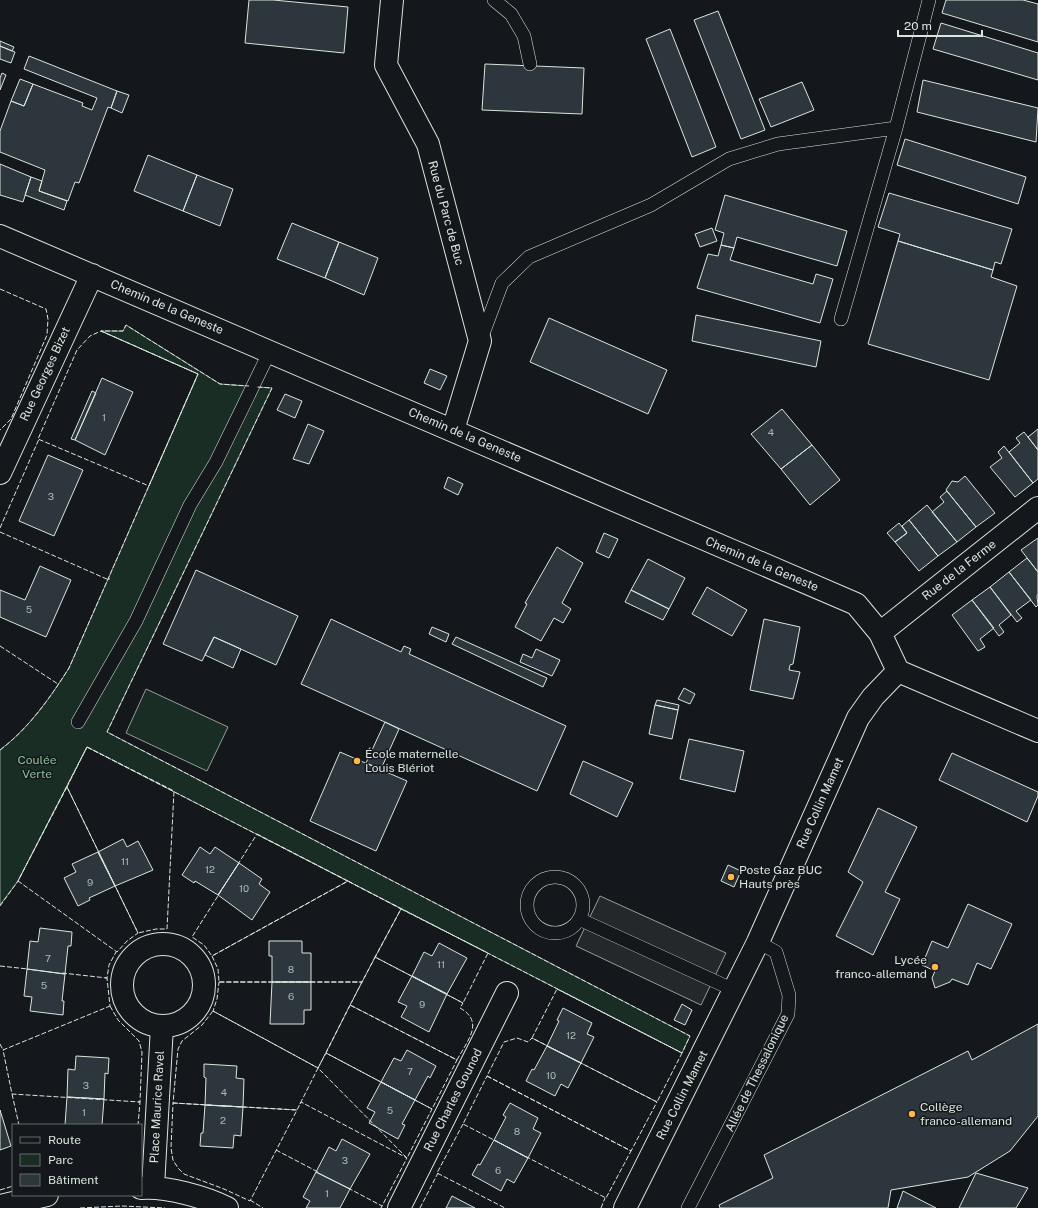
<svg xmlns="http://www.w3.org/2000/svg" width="1038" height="1208" viewBox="0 0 1038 1208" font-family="'Public Sans',sans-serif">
  <rect width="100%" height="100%" fill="#14181c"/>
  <path fill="#1a2d24" stroke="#939e99" d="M126,325L220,384L272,388L107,732L690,1036L682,1053L87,747L18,881L0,905V750C29,728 50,698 69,668L198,374L101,331H123Z
    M146,689L228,727L207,771L126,733Z"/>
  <path fill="#24282b" stroke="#939e99" d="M600,896L726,953L701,1005L576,946Z"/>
  <path fill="#2c363c" stroke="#d8e6dc" d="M249,0H273L348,7L344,53L245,43Z
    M946,0H1023L1038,4V42L942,13Z
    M718,11L765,130L741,139L694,20Z
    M941,23L1038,53V80L933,49Z
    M670,29L716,147L692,157L646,39Z
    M0,41L14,47L12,51L0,46Z
    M0,46L15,52L11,63L0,59Z
    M29,56L117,91L111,108L108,107L79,183L75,182L68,201L39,191L45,170L0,152V131L11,101L24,106L33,84L83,103L82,106L92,110L97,98L24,69Z
    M485,64L584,68L582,114L482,110Z
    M2,73L6,75L0,90V78Z
    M20,79L33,84L24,106L11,101Z
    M923,80L1038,108L1036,142L917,112Z
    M802,82L814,110L771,127L759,99Z
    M117,91L129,95L122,113L111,108Z
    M905,139L1026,177L1018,204L897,165Z
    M148,155L197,175L183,211L134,191Z
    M0,164L31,177L23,202L0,195Z
    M197,175L233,189L220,226L183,211Z
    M31,177L42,181L39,191L67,201L64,210L25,195Z
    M889,193L1012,229L1001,264L995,262L993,270L898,241L900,234L878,227Z
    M725,195L847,231L837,266L737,237L734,248L721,245L724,233L715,230Z
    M292,223L339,242L325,278L277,259Z
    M712,228L717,241L700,247L695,234Z
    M898,241L993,270L991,277L1017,286L989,380L868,344Z
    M339,242L378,258L364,295L325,278Z
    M721,245L734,248L730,260L813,284L816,274L833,279L820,323L697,288L708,254L718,256Z
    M696,315L821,341L816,367L692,341Z
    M549,318L667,370L648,414L530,362Z
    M430,369L447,376L440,390L424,383Z
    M102,378L133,392L105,455L75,440Z
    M92,391L96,393L75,440L71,439Z
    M285,394L302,401L295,418L277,410Z
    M782,409L812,445L781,469L751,434Z
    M308,424L324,431L309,464L293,459Z
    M1038,429V450L1028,437Z
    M1024,432L1038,450V479L1033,483L1009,452L1020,443L1016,438Z
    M812,445L840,480L810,505L781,469Z
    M1004,446L1033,483L1015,497L990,467L1002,458L998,452Z
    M48,455L83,470L54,536L19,521Z
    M965,476L995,513L976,527L946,490L952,481L958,482Z
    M448,477L463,484L458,495L444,488Z
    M947,491L976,527L957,542L932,512L944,502L940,497Z
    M927,505L957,542L938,556L909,520Z
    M909,520L938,556L919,571L895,542L907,533L902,526Z
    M899,523L907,533L895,542L887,533Z
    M604,533L618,539L609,558L596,552Z
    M1038,538V572L1021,550Z
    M557,547L583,563L562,603L571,609L563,623L554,618L541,641L515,627L527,604L525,603Z
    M1027,558L1038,572V594L1037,596L1038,605L1036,607L1009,572Z
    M648,559L685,578L669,609L631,590Z
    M40,566L71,580L46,637L0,617V590L25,600Z
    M196,570L298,616L276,665L214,637L202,661L163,644Z
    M1009,572L1031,600L1016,611L1022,618L1017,622L990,587Z
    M707,587L747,610L732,636L692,614Z
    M990,587L1011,615L999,625L1004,632L999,636L972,600Z
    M631,590L669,609L663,620L625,602Z
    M972,600L994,628L980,639L985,647L978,651L952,615Z
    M331,619L401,652L404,646L411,649L409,654L566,726L537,791L301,684Z
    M764,619L800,627L793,664L790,665L789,670L800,672L793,699L750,690Z
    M432,627L449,634L446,642L429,634Z
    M214,637L241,649L233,668L205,655Z
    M456,637L547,678L543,687L452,644Z
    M536,649L560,660L552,676L520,662L523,654L532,658Z
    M684,688L695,694L690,704L678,699Z
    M657,700L679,705L678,710L655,705Z
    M655,705L678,710L672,739L649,734Z
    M385,722L399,729L381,769L366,763Z
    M689,739L744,751L735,792L680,779Z
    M340,752L407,781L376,851L310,821Z
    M952,753L1038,792V796L1027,822L939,780Z
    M583,761L633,783L617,817L570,794Z
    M878,808L917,827L885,892L900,899L873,955L836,936L863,882L848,872Z
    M123,839L127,847L138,841L153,870L115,886L98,852Z
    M200,847L210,854L215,847L239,863L218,895L195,881L194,883L182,875Z
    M98,852L115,886L89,898L90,900L78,906L64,878L76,872L72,864Z
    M239,863L262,879L259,884L270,892L252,920L218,895Z
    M728,865L741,871L734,887L721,881Z
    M968,904L1012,924L991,969L977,963L968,985L952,979L950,982L935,988L932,978L935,971L922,965L932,941L948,948Z
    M40,928L72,932L71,946H68L65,974L27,969L30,941L38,942Z
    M269,941H302V953H311V982H272V956H269Z
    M439,943L467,958L447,994L412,976L424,952L432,956Z
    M27,969L65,974L62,1001H64L63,1015L30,1011L32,997L24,996Z
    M412,976L447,994L429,1032L401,1017L407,1006L398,1002Z
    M272,982H311V1010H304V1024H270Z
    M682,1004L692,1010L685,1025L674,1020Z
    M563,1008L592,1023L587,1034L594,1037L581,1063L547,1046L559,1021L557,1020Z
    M1038,1024V1116L1010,1151L968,1177L891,1190L888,1208H720L719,1205L773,1178L764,1155L968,1051L972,1060Z
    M547,1046L581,1063L568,1088L561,1084L555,1096L526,1081L532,1069L534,1070Z
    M407,1050L436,1066L430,1078L428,1076L415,1100L381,1082L394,1058L401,1061Z
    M76,1056L109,1058L108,1074L105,1073L104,1099L67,1097L68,1069L75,1070Z
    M204,1064L237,1066L236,1078L244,1079L243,1107L205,1105L206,1078L204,1077Z
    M381,1082L415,1100L402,1124L405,1125L398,1139L369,1123L375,1112L367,1108Z
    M67,1097L104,1099L102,1125H65Z
    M510,1103L538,1118L533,1129L541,1133L528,1158L494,1140L506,1117L503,1115Z
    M205,1105L243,1107L241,1136L234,1135L233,1148L200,1146L201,1133H203Z
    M0,1110L11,1146L0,1150Z
    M342,1139L370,1154L350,1189L316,1172L329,1147L336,1151Z
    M494,1140L528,1158L514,1183L507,1179L501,1191L472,1175L478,1164L480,1165Z
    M316,1172L350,1189L340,1208H306L310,1201L303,1197Z
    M976,1173L1028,1188L1016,1208H959Z
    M903,1191L936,1208H897Z
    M452,1196L475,1208H446Z"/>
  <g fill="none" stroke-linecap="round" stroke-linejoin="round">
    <defs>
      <path id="service" d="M494,0L511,14L524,36L530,64
        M841,319L896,128
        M481,339L502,283L529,257L651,205L729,159L778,144L896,128L929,0
        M78,722L136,621L190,505L216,462L270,351
        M527 905a28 28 0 1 1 56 0a28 28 0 1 1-56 0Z
        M579,919L734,990
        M688,1208L788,1014L789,995L776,952L758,942"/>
      <path id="minor" d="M392,0L386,65L428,144L480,341L453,430
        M0,236L856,604L880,633L898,671
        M0,473L92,275
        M880,633L1038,508
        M898,671L1038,731
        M122 985a41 41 0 1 1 82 0a41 41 0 1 1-82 0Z
        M153,1187L162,1026
        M141,1188C166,1186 205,1197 227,1208
        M0,1206L47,1195
        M399,1208L507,993
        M625,1208L758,942L858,718L873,697L898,671"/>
    </defs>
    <use href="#service" stroke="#d8e6dc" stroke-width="14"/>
    <use href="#minor" stroke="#d8e6dc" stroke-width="24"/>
    <use href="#service" stroke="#14181c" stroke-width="13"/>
    <use href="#minor" stroke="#14181c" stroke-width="22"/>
    <path stroke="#d8e6dc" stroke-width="1" stroke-dasharray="5 2" stroke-linecap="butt" d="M0,289L46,309L48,319L47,335L11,419L0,430
      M101,331L198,374L149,486L38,439L77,350L90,336Z
      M0,528L39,439
      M0,532L109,580V578
      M0,646L58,684L59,683
      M87,747L174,791L167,929H156L138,933L67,787Z
      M0,750C29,728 50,698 69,668L198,374L101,331H123L126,325L220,384L249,386
      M67,787L138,933L127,941L117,952L18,881Z
      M257,834L348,881L212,956L204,945L192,937Z
      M348,881L401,909L362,982H219L218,969L212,956Z
      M0,906L18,881L87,747L682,1053L690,1036L107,732L272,388L257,387
      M401,909L488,953L463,1003L375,957Z
      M375,957L463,1003L460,1008C485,1022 467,1041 457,1060L350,1005Z
      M0,966L28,969
      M62,973L107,978L109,965L116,952
      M105,978H107L110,1006
      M219,982H362L318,1068L213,1011L217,999Z
      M557,989L682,1053L657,1102L532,1038Z
      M350,1005L457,1060L432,1109L326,1053Z
      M110,1006L118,1020L139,1041L142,1052L140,1102L12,1094L3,1050Z
      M213,1011L318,1068L297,1110L173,1103L178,1049L182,1041L202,1025Z
      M517,1038L528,1042L532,1038L657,1102L631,1151L487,1076L504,1042Z
      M0,1044L3,1050L4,1049
      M326,1053L432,1109L407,1158L318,1068Z
      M487,1076L631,1151L606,1198L463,1124Z
      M12,1094L19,1125
      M138,1102H140L138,1125
      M173,1103L297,1110L250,1201L224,1189L184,1174L178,1168L173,1160L171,1148Z
      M300,1104L301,1102L407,1158L381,1208
      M463,1124L437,1173L505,1208
      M276,1150L318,1172
      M348,1188L382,1206
      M0,1190L13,1186
      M250,1200L263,1208
      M80,1208L122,1206L165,1208
      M420,1208L438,1173
      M601,1208L605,1198"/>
  </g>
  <g fill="#ffb74d" stroke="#14181c" stroke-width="1.5">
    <circle cx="357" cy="761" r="4"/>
    <circle cx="731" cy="877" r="4"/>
    <circle cx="935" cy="967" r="4"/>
    <circle cx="912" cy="1114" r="4"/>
  </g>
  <g text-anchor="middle" stroke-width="3" stroke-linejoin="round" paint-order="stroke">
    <g font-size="10" fill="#adbab4">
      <text x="104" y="421">1</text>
      <text x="771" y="436">4</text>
      <text x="51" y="500">3</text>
      <text x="29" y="613">5</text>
      <text x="125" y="865">11</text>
      <text x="210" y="873">12</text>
      <text x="90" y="886">9</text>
      <text x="244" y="892">10</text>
      <text x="48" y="962">7</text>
      <text x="441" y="968">11</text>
      <text x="291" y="973">8</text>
      <text x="44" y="989">5</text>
      <text x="291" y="1000">6</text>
      <text x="422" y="1008">9</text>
      <text x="571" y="1039">12</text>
      <text x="410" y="1075">7</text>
      <text x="551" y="1079">10</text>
      <text x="86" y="1089">3</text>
      <text x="224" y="1096">4</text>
      <text x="390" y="1114">5</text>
      <text x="84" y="1116">1</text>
      <text x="223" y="1124">2</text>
      <text x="517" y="1135">8</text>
      <text x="345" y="1164">3</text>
      <text x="498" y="1174">6</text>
      <text x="327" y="1197">1</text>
    </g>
    <g font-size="12" fill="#d8e6dc" stroke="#14181c">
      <text transform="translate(446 213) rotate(75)" y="4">Rue du Parc de Buc</text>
      <text transform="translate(167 307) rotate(23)" y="4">Chemin de la Geneste</text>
      <text transform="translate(45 374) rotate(-65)" y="4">Rue Georges Bizet</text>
      <text transform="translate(465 435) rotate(23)" y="4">Chemin de la Geneste</text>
      <text transform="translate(762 564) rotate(23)" y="4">Chemin de la Geneste</text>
      <text transform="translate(959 570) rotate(-38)" y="4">Rue de la Ferme</text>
      <text transform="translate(820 803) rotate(-66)" y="4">Rue Collin Mamet</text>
      <text transform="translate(757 1073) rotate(-64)" y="4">Allée de Thessalonique</text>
      <text transform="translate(682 1095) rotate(-63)" y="4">Rue Collin Mamet</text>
      <text transform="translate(453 1100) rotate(-63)" y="4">Rue Charles Gounod</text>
      <text transform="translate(157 1107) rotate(-87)" y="4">Place Maurice Ravel</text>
    </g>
    <g font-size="12" fill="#d8e6dc" stroke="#14181c" text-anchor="start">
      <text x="365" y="758">École maternelle<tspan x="365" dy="14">Louis Blériot</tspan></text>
      <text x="739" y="874">Poste Gaz BUC<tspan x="739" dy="14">Hauts près</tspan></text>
      <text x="927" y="964" text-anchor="end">Lycée<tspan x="927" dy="14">franco-allemand</tspan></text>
      <text x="920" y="1111">Collège<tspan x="920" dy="14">franco-allemand</tspan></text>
    </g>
    <g font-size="12" fill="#8ac095" stroke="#14181c">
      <text x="37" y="764">Coulée<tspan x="37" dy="14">Verte</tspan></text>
    </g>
  </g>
  <rect x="12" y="1124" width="130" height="72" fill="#14181c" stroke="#626a69"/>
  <rect x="20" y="1137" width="20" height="6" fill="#14181c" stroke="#626a69"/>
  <text x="48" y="1144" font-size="12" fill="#d8e6dc">Route</text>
  <rect x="20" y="1154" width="20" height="12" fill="#1a2d24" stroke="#626a69"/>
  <text x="48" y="1164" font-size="12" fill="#d8e6dc">Parc</text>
  <rect x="20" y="1174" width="20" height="12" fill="#2c363c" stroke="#626a69"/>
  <text x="48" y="1184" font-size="12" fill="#d8e6dc">Bâtiment</text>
  <path d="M898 30v6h84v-6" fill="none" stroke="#d8e6dc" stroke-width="2"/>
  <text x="904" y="30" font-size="12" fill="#d8e6dc" stroke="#14181c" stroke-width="3" paint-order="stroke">20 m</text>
</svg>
